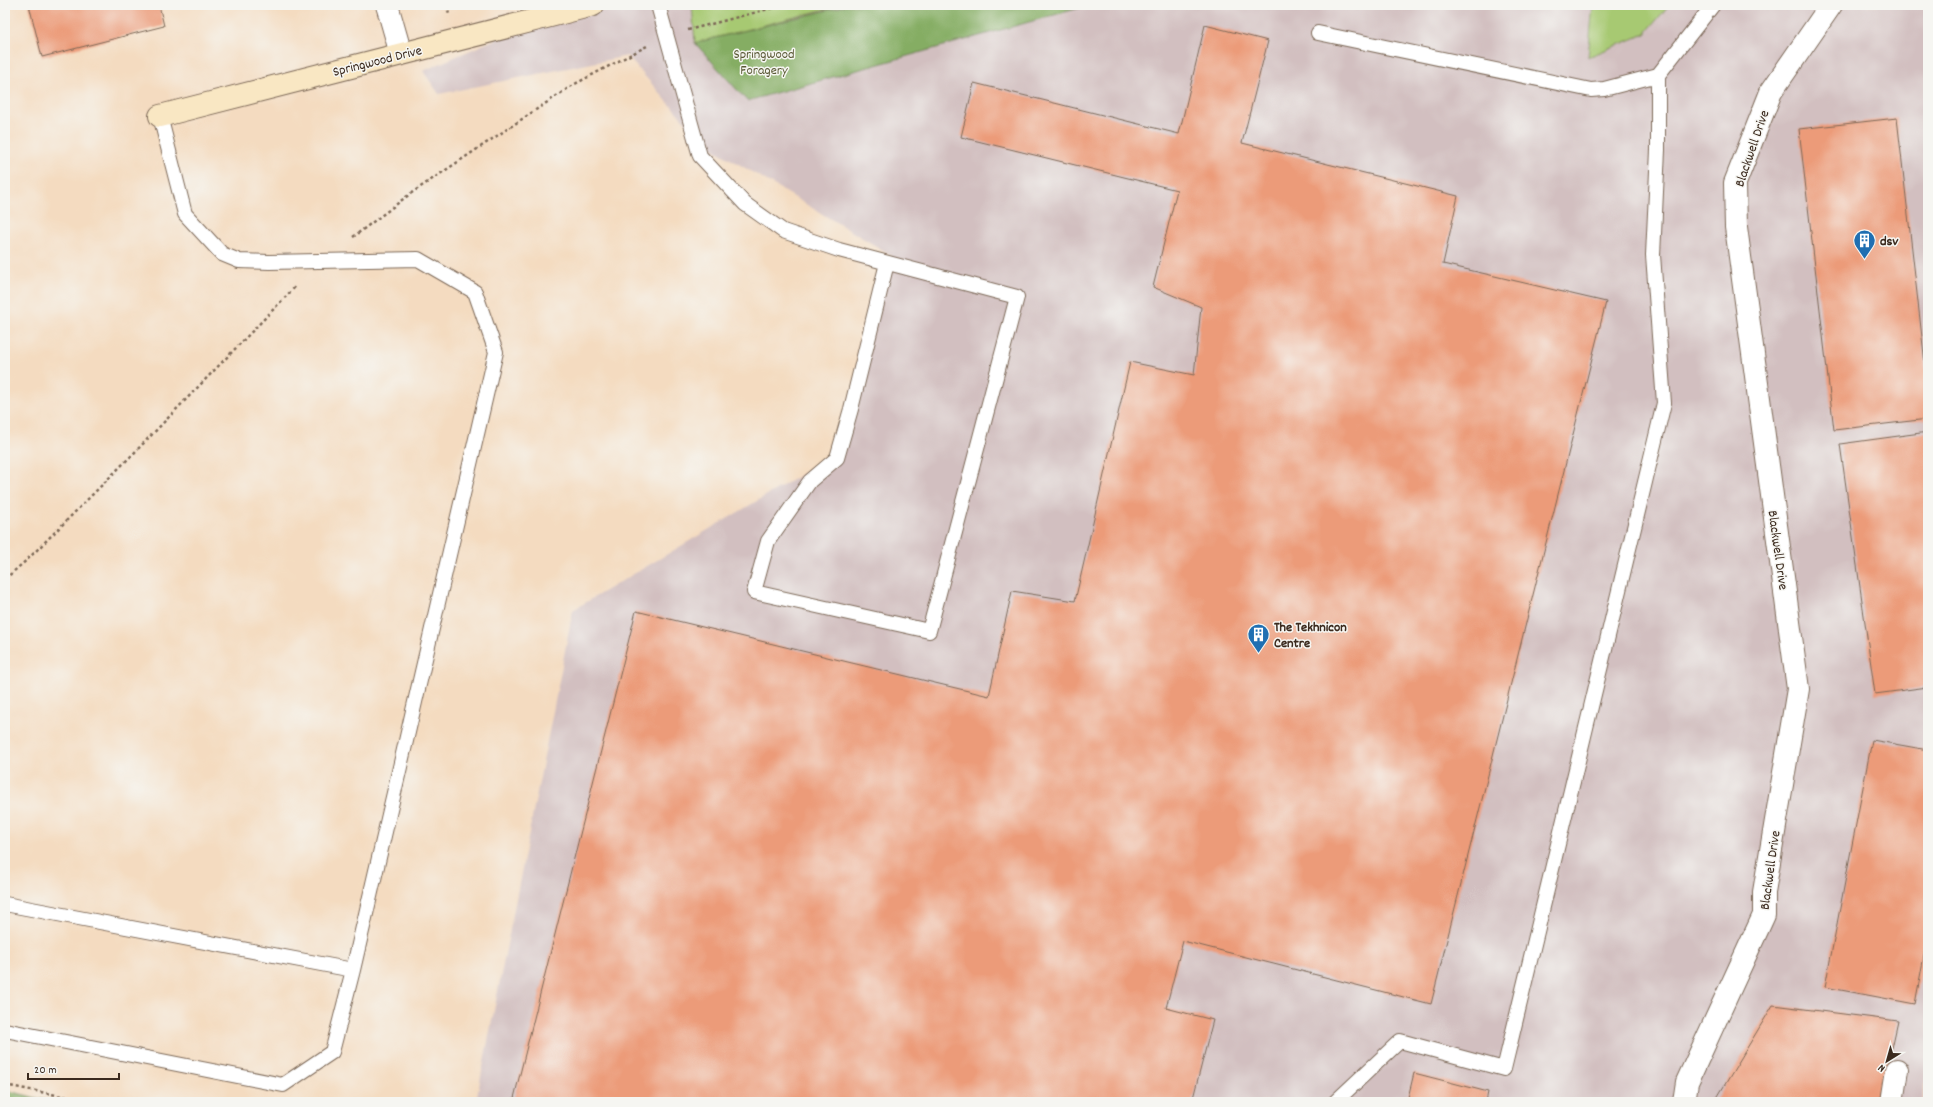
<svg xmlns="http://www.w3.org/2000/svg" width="1933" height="1107" viewBox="0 0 1933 1107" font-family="Dekko,sans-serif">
  <rect width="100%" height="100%" fill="#f6f6f2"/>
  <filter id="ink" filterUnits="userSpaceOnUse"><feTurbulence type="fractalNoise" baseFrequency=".025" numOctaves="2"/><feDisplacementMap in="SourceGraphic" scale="8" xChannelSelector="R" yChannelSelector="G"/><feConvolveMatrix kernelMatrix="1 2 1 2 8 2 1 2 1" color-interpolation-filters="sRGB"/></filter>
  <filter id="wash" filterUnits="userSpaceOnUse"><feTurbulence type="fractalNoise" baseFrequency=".012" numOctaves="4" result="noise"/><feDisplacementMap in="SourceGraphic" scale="16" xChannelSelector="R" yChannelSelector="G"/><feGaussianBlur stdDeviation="0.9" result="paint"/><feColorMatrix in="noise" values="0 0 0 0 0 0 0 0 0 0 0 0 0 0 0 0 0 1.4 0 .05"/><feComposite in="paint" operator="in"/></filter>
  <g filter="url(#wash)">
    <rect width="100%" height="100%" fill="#f4dbc0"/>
    <path fill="#d2bfc0" d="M573,5H1928V1067L1921,1102H476L573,610L838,453L891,255L705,144L627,56L439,94L423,71Z"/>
    <path fill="#a7c972" stroke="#717a48" d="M692,5H841L695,43Z
      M1593,5H1669L1645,34L1588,57Z"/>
    <path fill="#85ad64" stroke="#606c41" d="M848,5H1090L747,101L695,43Z
      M5,1090L53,1102H5Z"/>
    <g id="blocks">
      <path fill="#ec9b79" d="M29,5H159L164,26L42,57Z
        M1205,25L1268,41L1242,143L1458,196L1443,264L1606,302L1431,1004L1183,941L1166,1008L1213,1020L1192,1102H513L636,611L989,696L1012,591L1075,601L1130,362L1194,375L1201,307L1153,287L1177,190L961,137L974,83L1179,134Z
        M1897,118L1928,390V419L1834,430L1799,129Z
        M1928,432V687L1875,694L1840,444Z
        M1872,740L1928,750V934L1915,1004L1825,987Z
        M1773,1005L1898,1021L1880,1102L1715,1101Z
        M1414,1073L1488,1092L1486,1102H1407Z"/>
    </g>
  </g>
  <g filter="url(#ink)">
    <use href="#blocks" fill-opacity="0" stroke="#7c6857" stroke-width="1"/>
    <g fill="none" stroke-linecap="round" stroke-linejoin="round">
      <defs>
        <path id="lane" d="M658,5L700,156L745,204L783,231L839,250L1017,297L929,631L754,592L768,541L810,481L837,458L851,409L887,263
          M1318,33L1591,90L1604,89L1658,75L1713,5
          M5,904L353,970
          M5,1030L283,1085L332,1052L353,970L496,352L475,292L418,259L269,262L239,261L222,254L185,214L160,116
          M1335,1102L1400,1041L1504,1069L1664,403L1653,255L1658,150V75"/>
        <path id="street" d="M387,5L401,54
          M1684,1102L1687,1082L1764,915V892L1798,689L1736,227L1735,183L1771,92L1831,5
          M1892,1102L1897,1070"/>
        <path id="secondary" d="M160,116L593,5"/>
      </defs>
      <use href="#lane" stroke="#7c6857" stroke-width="16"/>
      <use href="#street" stroke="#7c6857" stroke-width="24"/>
      <use href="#secondary" stroke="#7c6857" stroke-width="24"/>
      <path stroke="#7c6857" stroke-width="2.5" stroke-dasharray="3 3" stroke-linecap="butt" d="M446,5L449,14
        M688,30L784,5
        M353,237L410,194L573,85L647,46
        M5,579L29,558L135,452L296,286
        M5,1085L92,1102"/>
      <use href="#lane" stroke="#fff" stroke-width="14"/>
      <use href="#street" stroke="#fff" stroke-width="22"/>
      <use href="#secondary" stroke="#f9e7c3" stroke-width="22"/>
    </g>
  </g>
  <defs>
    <symbol id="building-pin" viewBox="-11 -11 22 30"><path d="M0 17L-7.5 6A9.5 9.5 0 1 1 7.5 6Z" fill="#1f6fb2" stroke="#f6f6f2"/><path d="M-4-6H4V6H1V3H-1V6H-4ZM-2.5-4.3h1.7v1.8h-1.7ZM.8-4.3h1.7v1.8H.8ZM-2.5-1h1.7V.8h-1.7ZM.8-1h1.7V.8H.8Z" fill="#fff"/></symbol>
  </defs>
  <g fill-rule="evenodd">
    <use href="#building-pin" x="1852" y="228" width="25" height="34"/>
    <use href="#building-pin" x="1246" y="622" width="25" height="34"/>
  </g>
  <g text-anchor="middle" stroke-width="3" stroke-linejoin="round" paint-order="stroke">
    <g font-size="14" fill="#5b5a37" stroke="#f6f6f2">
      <text x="764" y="58">Springwood<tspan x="764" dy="16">Foragery</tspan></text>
    </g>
    <g font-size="14" fill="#3b2a1e" stroke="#f6f6f2">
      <text transform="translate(377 60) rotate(-14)" y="5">Springwood Drive</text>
      <text transform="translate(1751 148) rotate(-71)" y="5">Blackwell Drive</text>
      <text transform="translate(1779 550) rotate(82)" y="5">Blackwell Drive</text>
      <text transform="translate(1769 870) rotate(-82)" y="5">Blackwell Drive</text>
    </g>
    <g font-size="14" font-weight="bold" fill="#3b2a1e" stroke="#f6f6f2" text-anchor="start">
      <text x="1880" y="245">dsv</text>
      <text x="1274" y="631">The Tekhnicon<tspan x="1274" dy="16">Centre</tspan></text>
    </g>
  </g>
  <rect width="1933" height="1107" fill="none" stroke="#f6f6f2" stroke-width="20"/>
  <g transform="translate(1887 1061) rotate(217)" stroke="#f6f6f2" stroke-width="3" paint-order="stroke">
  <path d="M0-3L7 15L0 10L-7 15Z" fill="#3b2a1e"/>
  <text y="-6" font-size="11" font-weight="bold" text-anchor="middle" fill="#3b2a1e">N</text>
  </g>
  <path d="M28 1073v6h91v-6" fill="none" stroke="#3b2a1e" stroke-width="2"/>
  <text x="34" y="1073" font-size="12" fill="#3b2a1e" stroke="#f6f6f2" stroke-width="3" paint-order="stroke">20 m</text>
</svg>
